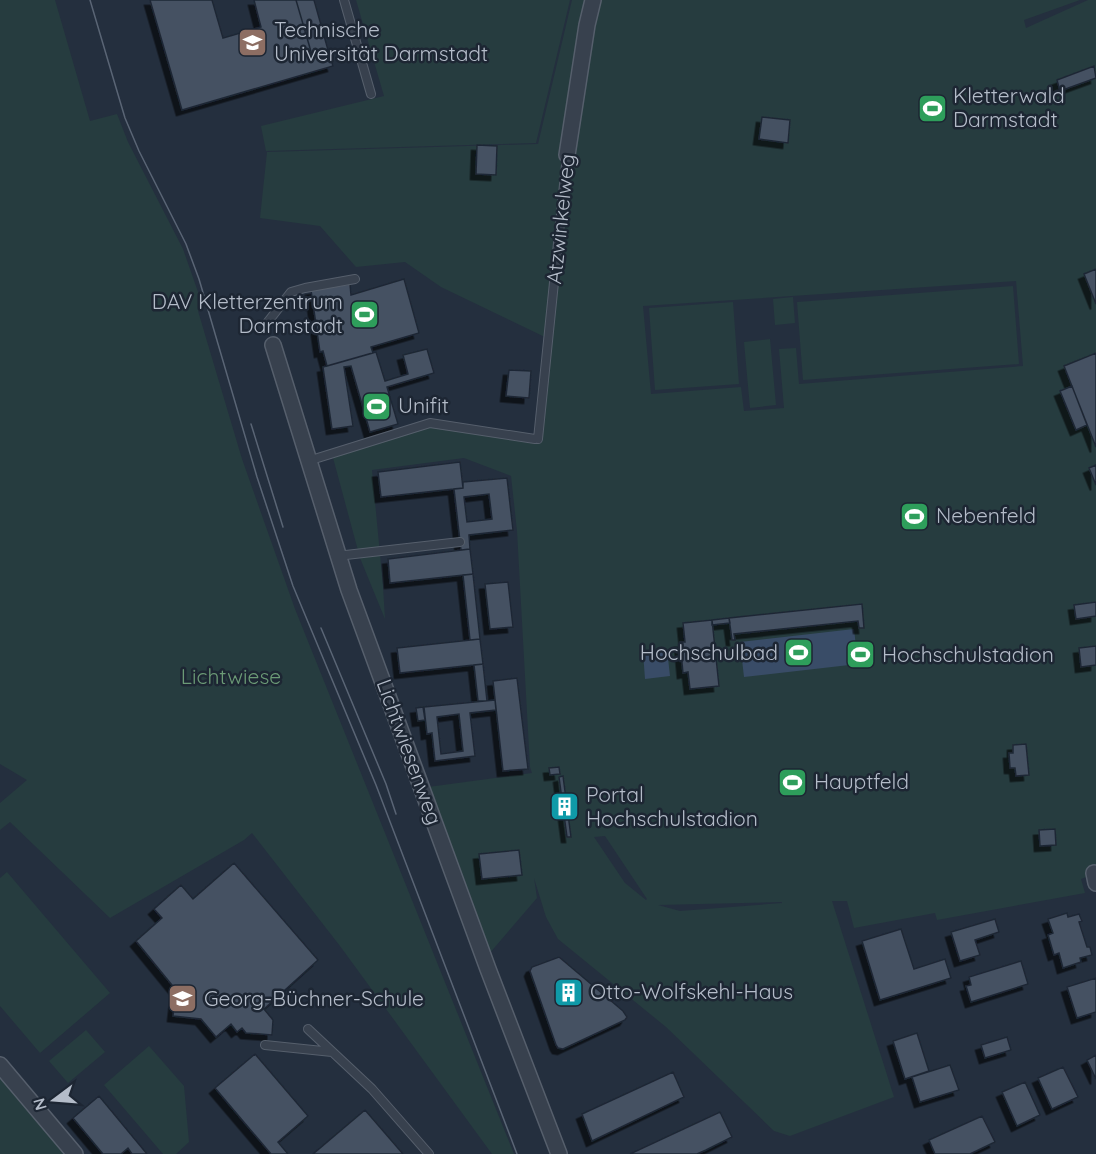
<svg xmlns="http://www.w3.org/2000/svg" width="1096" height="1154" viewBox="0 0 1096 1154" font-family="Quicksand,sans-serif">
  <defs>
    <filter id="shadow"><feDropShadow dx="-5.5" dy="5.5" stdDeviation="0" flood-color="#0009"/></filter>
  </defs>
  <rect width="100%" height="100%" fill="#242f3e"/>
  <path fill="#263c3f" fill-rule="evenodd" d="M0,0H55L90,121L117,114L128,142L183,249L204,309L198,311L242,459L295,609L514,1154H492L340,946L252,833L244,840L110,918L10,822L0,830V803L27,780L0,764Z
    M356,0H570L536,143L266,151L261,126L384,96Z
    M572,0H1080L1024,20L1026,28L1088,0H1096V873L1081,879L1085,893L937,920L935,913L854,928L847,901H832L894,1097L790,1136L774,1131L666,1027L558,939L546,917L534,878L537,898L489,954L428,787L532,773L530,767L517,531L511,476L464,458L372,470L383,586L385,619L360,558L332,454L430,425L540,442L551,340L441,287L405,262L356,267L320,226L260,218L267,152L538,144ZM1016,281L1023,366L799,384L796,348L779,349L784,408L744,411L741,387L651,394L643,306ZM605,836L647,899L646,900L625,883L594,837ZM782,903L680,911L658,905L782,902Z
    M1013,286L1019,364L803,380L797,302Z
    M793,297L795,323L775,325L773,299Z
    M733,302L739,384L655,390L649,308Z
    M770,339L776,405L750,408L744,342Z
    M7,872L110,993L40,1053L0,1006V878Z
    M86,1030L105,1052L68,1083L49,1061Z
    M149,1046L184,1086L189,1142L176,1154H163L104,1085Z
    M0,1078L64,1154H0Z"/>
  <path fill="#394c67" d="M854,629L858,664L744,677L740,642Z
    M667,649L670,676L645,679L643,652Z"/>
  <path fill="#455162" stroke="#1f2835" stroke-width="1.5" fill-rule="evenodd" filter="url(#shadow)" d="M150,0H212L223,38L261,27L254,0H296L312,55L328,50L333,66L182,110Z
    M296,0H314L328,50L312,55Z
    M1094,66L1096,78L1060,91L1057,80Z
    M762,117L790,120L788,143L759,139Z
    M477,145L497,146L496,175L476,174Z
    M1096,269V304L1084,274Z
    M404,279L419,333L371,347L373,353L327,366L323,351L320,352L311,290L350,284L351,295Z
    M427,349L434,373L387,387L398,424L370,432L351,366L344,367L353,426L332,429L323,367L376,352L385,381L408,374L403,355Z
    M1096,353V447L1064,366Z
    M509,370L531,371L529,398L506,396Z
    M1072,386L1087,425L1076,430L1060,391Z
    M460,462L463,488L381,497L378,472Z
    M1096,465V485L1089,468Z
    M507,478L513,530L469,535L470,549L461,550L454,489L463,488V482ZM489,494L492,519L467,522L464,497Z
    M470,549L473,574L390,583L388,559Z
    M473,574L480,639L470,640L463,575Z
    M508,582L513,627L490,629L485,584Z
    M1096,602V616L1076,619L1074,605Z
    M862,604L864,628H859L858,621L734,634L735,640H732L729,618Z
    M729,618L730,623L712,625V620Z
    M712,620L719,686L690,689L688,672L683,673L680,642H685L683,623Z
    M480,639L483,664L400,673L397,648Z
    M1096,646V665L1081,667L1079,648Z
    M483,664L487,701H478L474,665Z
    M517,678L528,769L503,771L493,681Z
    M495,700L496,710L470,713L475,756L435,761L432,733L427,734L424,707ZM459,714L463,751L441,754L437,717Z
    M423,707L425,720L418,721L416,708Z
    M1026,744L1029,775L1016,776L1015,768H1010L1009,753H1013V745Z
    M559,767L560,774L550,775L549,768Z
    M563,776L571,837H567L559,777Z
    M1055,829L1056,845L1040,846L1039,830Z
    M519,850L522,875L482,879L479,854Z
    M234,863L318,960L264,1009L273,1020L272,1035L246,1033L242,1028L237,1032L231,1024L216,1037L201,1019L173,1016L176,990L136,941L162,918L154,909L181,885L193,899Z
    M1067,913L1068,917L1079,914L1082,921L1079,922L1087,947H1090L1092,955L1080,958L1081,962L1063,968L1059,953L1054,955L1048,935L1053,933L1048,919Z
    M995,919L999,932L975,940L980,955L960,961L951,932Z
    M901,929L914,969L945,959L951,978L880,1000L862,941Z
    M559,957L623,1011L627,1017L625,1020L563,1049L558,1048L556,1045L530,971L532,967Z
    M1021,961L1028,984L971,1002L966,986L971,985L969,977Z
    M1096,978V1012L1077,1018L1067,987Z
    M917,1033L929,1071L905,1079L893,1041Z
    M1007,1037L1011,1050L985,1058L981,1045Z
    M255,1054L308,1116L278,1142L288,1154H271L215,1088Z
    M1096,1055V1079L1087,1060Z
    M950,1065L959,1090L920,1102L912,1077Z
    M1063,1067L1078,1097L1052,1109L1038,1078Z
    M673,1072L684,1097L592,1141L582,1114Z
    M1025,1082L1040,1115L1017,1126L1002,1092Z
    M99,1096L147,1154H132L128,1148L121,1154H103L73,1118Z
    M365,1110L403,1154H313Z
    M720,1112L732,1137L706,1150L697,1154H630Z
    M982,1116L995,1142L970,1154H935L929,1140Z"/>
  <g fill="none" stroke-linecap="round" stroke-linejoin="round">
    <defs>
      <path id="lane" d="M344,0L371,94
        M267,323L291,292L305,288L355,279
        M538,439L567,155
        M308,461L430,423L535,439
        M337,556L460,542
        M308,1029L372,1089L429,1154
        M265,1045L332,1052"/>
      <path id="street" d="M567,155L587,25L593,0
        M273,345L349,590L488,969L559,1154
        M1094,873L1096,883
        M0,1065L75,1154"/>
    </defs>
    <use href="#lane" stroke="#565f6c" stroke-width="10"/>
    <use href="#street" stroke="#565f6c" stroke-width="18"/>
    <use href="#lane" stroke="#38414e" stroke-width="8"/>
    <use href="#street" stroke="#38414e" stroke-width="15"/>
    <path stroke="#5a6575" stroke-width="1.5" d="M90,0L125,118L139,151L186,244L199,279L257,477L293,586L376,785L517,1154
      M251,424L283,527
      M321,628L386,784L396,814"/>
  </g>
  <defs>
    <symbol id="university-square" viewBox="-11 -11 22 22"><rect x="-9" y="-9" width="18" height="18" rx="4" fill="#8d6e63" stroke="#1d2633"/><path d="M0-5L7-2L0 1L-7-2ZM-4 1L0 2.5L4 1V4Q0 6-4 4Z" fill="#fff"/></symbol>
    <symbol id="stadium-square" viewBox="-11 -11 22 22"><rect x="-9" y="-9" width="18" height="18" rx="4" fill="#2e9e5b" stroke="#1d2633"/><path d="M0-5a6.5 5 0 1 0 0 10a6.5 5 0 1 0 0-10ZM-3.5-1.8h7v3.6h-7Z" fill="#fff"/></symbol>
    <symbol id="building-square" viewBox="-11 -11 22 22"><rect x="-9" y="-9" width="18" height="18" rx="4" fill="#0f9aa8" stroke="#1d2633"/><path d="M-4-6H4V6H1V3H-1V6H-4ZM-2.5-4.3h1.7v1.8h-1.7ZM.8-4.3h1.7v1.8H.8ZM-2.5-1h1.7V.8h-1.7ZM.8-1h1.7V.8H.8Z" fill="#fff"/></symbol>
    <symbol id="school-square" viewBox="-11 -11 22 22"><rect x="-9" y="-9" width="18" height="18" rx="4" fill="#8d6e63" stroke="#1d2633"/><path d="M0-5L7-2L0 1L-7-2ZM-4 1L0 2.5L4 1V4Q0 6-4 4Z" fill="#fff"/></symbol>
  </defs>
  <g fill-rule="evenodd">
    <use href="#university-square" x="236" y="26" width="33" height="33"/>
    <use href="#stadium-square" x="916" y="92" width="33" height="33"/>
    <use href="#stadium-square" x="348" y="298" width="33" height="33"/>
    <use href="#stadium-square" x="360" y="390" width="33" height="33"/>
    <use href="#stadium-square" x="898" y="500" width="33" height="33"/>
    <use href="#stadium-square" x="782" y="636" width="33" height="33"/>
    <use href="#stadium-square" x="844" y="638" width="33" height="33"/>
    <use href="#stadium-square" x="776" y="766" width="33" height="33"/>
    <use href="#building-square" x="548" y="790" width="33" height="33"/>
    <use href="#building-square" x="552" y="976" width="33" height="33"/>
    <use href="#school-square" x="166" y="982" width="33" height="33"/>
  </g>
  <g text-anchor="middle" stroke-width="5" stroke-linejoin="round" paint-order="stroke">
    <g font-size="21" fill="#b4bcc9" stroke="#1d2633" text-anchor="start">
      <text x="274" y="37">Technische<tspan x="274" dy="24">Universität Darmstadt</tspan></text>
      <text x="953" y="103">Kletterwald<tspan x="953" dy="24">Darmstadt</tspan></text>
      <text x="343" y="309" text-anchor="end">DAV Kletterzentrum<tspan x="343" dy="24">Darmstadt</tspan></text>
      <text x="398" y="413">Unifit</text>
      <text x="936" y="523">Nebenfeld</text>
      <text x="778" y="660" text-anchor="end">Hochschulbad</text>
      <text x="882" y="662">Hochschulstadion</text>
      <text x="814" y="789">Hauptfeld</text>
      <text x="586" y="802">Portal<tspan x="586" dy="24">Hochschulstadion</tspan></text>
      <text x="590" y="999">Otto-Wolfskehl-Haus</text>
      <text x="204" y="1006">Georg-Büchner-Schule</text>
    </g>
    <g font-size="21" fill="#b4bcc9" stroke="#1d2633">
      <text transform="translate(561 219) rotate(-84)" y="7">Atzwinkelweg</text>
      <text transform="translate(409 752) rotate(70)" y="7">Lichtwiesenweg</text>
    </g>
    <g font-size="21" fill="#6b9a76" stroke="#1d2633">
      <text x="231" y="684">Lichtwiese</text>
    </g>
  </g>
  <g transform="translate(54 1100) rotate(254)" stroke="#1d2633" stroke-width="4.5" paint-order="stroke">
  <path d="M0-4.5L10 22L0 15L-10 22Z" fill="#b4bcc9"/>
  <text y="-9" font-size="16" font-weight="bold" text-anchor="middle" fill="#b4bcc9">N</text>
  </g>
</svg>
